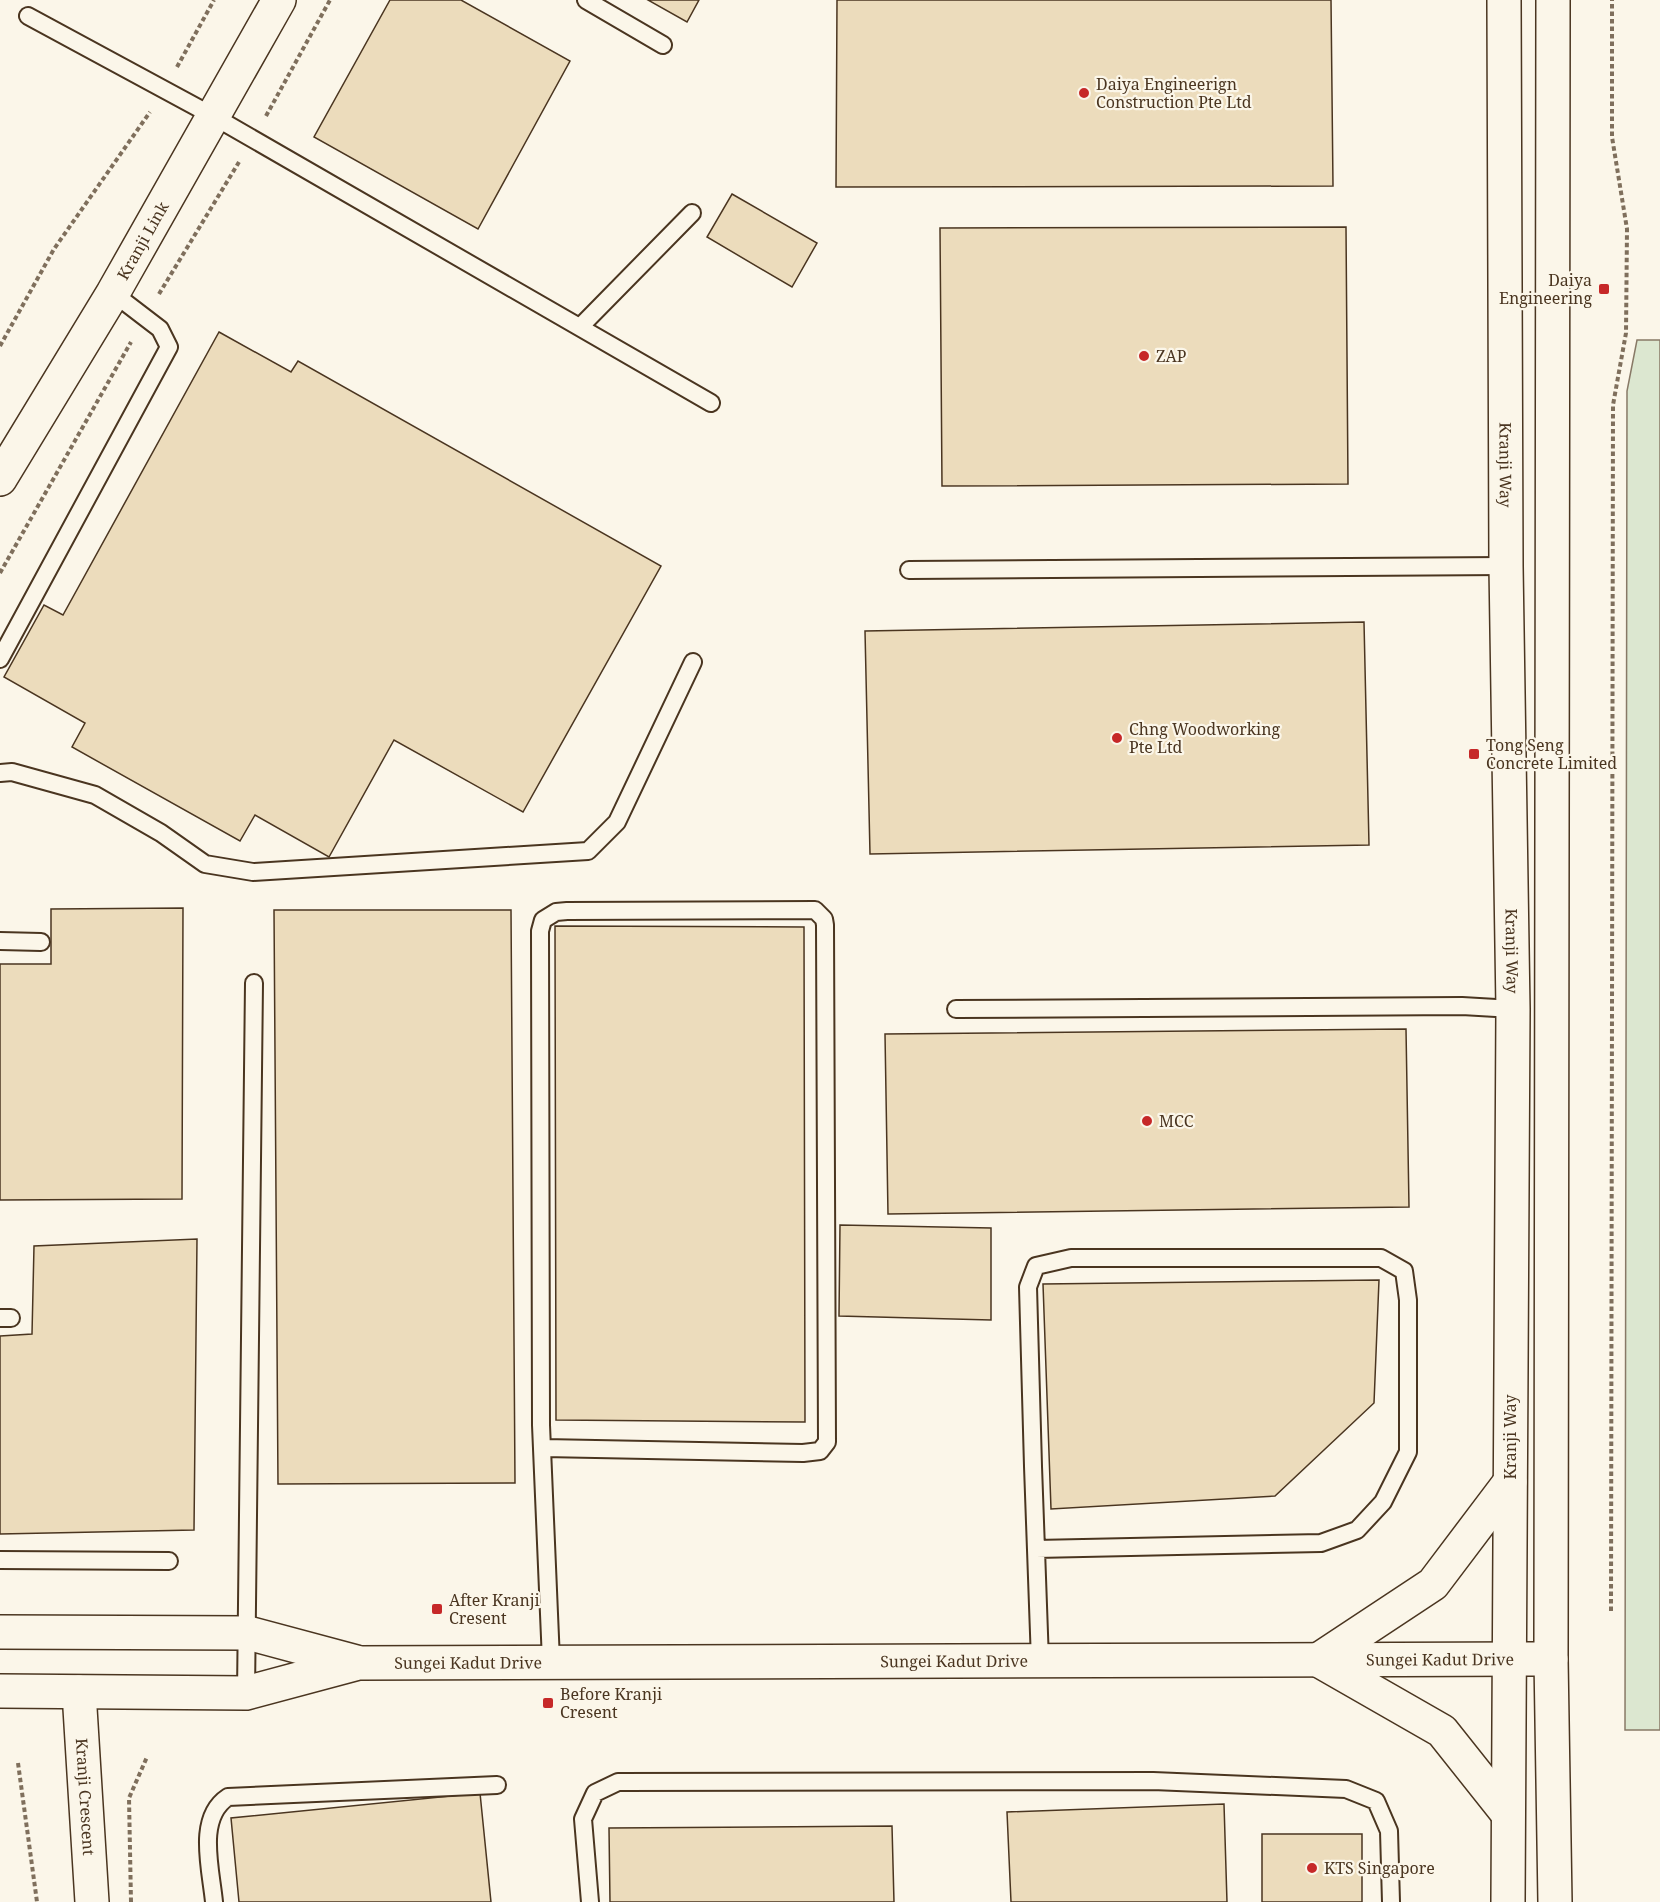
<svg xmlns="http://www.w3.org/2000/svg" width="1660" height="1902" viewBox="0 0 1660 1902" font-family="'Noto Serif',serif">
  <rect width="100%" height="100%" fill="#fbf6e9"/>
  <path fill="#dce7d0" stroke="#887966" stroke-width="1.5" d="M1637,340H1660V1730H1625L1627,391Z"/>
  <path fill="#ecdcbc" stroke="#4a3520" stroke-width="1.5" d="M390,0H461L570,61L478,229L314,137Z
    M648,0H699L687,22Z
    M837,0H1331L1333,186L836,187Z
    M732,194L817,243L792,287L707,237Z
    M1346,227L1348,484L942,486L940,228Z
    M219,332L291,372L298,361L661,566L523,812L394,740L329,857L255,815L240,841L72,747L85,723L4,677L44,605L63,615Z
    M1364,622L1369,845L870,854L865,631Z
    M183,908L182,1199L0,1200V964H51V909Z
    M274,910H511L515,1483L278,1484Z
    M555,926L804,927L805,1422L556,1420Z
    M1406,1029L1409,1207L888,1214L885,1034Z
    M840,1225L991,1228V1320L839,1316Z
    M197,1239L194,1530L0,1534V1336L32,1334L34,1246Z
    M1379,1280L1374,1403L1275,1496L1051,1509L1043,1284Z
    M480,1793L491,1902H239L231,1818Z
    M1224,1804L1227,1902H1011L1007,1812Z
    M892,1826L894,1902H610L609,1828Z
    M1262,1834H1362V1902H1262Z"/>
  <g fill="none" stroke-linecap="round" stroke-linejoin="round">
    <defs>
      <path id="lane" d="M586,0L663,45
        M28,16L213,116L711,403
        M580,327L692,213
        M909,570L1506,566
        M0,659L169,347L160,329L113,293
        M0,773L12,772L95,795L161,833L205,864L253,872L588,851L617,822L693,662
        M0,941L41,942
        M956,1009L1462,1006L1513,1009
        M0,1318H11
        M544,1448L803,1453L820,1451L827,1442L825,925L824,919L815,910L567,911L556,912L543,920L540,931L541,1425L551,1661
        M1036,1549L1321,1543L1357,1530L1383,1502L1408,1452V1300L1404,1271L1381,1258H1071L1036,1266L1028,1287C1031,1412 1035,1536 1040,1661
        M0,1560L169,1561
        M246,1693L254,983
        M214,1902C211,1869 196,1818 228,1797L497,1785
        M590,1902L583,1819L595,1793L618,1782L1153,1781L1346,1789L1376,1801L1389,1831L1391,1902"/>
      <g id="street">
        <path id="s1" d="M0,479L113,293L279,0"/>
        <path id="s2" d="M79,1692L92,1902"/>
      </g>
      <g id="secondary">
        <path d="M0,1632L248,1633L356,1662"/>
        <path id="s3" d="M0,1691L246,1693L358,1663L1551,1659"/>
      </g>
      <g id="primary">
        <path id="s4" d="M1504,0L1506,566L1513,1009L1508,1902"/>
        <path d="M1553,0L1551,1659L1555,1902"/>
        <path d="M1508,1814L1442,1731L1318,1660L1433,1584L1510,1482"/>
      </g>
    </defs>
    <use href="#lane" stroke="#4a3520" stroke-width="20"/>
    <use href="#street" stroke="#4a3520" stroke-width="36"/>
    <use href="#secondary" stroke="#4a3520" stroke-width="36"/>
    <use href="#primary" stroke="#4a3520" stroke-width="36"/>
    <path stroke="#7f6f5c" stroke-width="4" stroke-dasharray="4.5 3" stroke-linecap="butt" d="M177,67L214,0
      M266,116L330,0
      M159,294L239,162
      M0,346L54,249L150,112
      M0,573L131,342
      M1611,1611L1613,405L1626,333L1627,229L1612,137V0
      M18,1763L37,1902
      M131,1902L129,1798L147,1757"/>
    <use href="#lane" stroke="#fbf6e9" stroke-width="16"/>
    <use href="#street" stroke="#fbf6e9" stroke-width="33"/>
    <use href="#secondary" stroke="#fbf6e9" stroke-width="33"/>
    <use href="#primary" stroke="#fbf6e9" stroke-width="33"/>
  </g>
  <g fill="#c62828" stroke="#fbf6e9" stroke-width="2">
    <circle cx="1084" cy="93" r="6"/>
    <rect x="1598" y="283" width="12" height="12" rx="3"/>
    <circle cx="1144" cy="356" r="6"/>
    <circle cx="1117" cy="738" r="6"/>
    <rect x="1468" y="748" width="12" height="12" rx="3"/>
    <circle cx="1147" cy="1121" r="6"/>
    <rect x="431" y="1603" width="12" height="12" rx="3"/>
    <rect x="542" y="1697" width="12" height="12" rx="3"/>
    <circle cx="1312" cy="1868" r="6"/>
  </g>
  <g text-anchor="middle" stroke-width="4.5" stroke-linejoin="round" paint-order="stroke">
    <g font-size="16" fill="#4a3520" stroke="#fbf6e9" text-anchor="start">
      <text x="1096" y="90">Daiya Engineerign<tspan x="1096" dy="18">Construction Pte Ltd</tspan></text>
      <text x="1592" y="286" text-anchor="end">Daiya<tspan x="1592" dy="18">Engineering</tspan></text>
      <text x="1156" y="362">ZAP</text>
      <text x="1129" y="735">Chng Woodworking<tspan x="1129" dy="18">Pte Ltd</tspan></text>
      <text x="1486" y="751">Tong Seng<tspan x="1486" dy="18">Concrete Limited</tspan></text>
      <text x="1159" y="1127">MCC</text>
      <text x="449" y="1606">After Kranji<tspan x="449" dy="18">Cresent</tspan></text>
      <text x="560" y="1700">Before Kranji<tspan x="560" dy="18">Cresent</tspan></text>
      <text x="1324" y="1874">KTS Singapore</text>
    </g>
    <g font-size="16" fill="#4a3520" stroke="#fbf6e9">
      <text dy="6" stroke="none"><textPath href="#s1" startOffset="278">Kranji Link</textPath></text>
      <text dy="6" stroke="none"><textPath href="#s4" startOffset="465">Kranji Way</textPath></text>
      <text dy="6" stroke="none"><textPath href="#s4" startOffset="951">Kranji Way</textPath></text>
      <text transform="translate(1510 1437) rotate(-90)" y="6">Kranji Way</text>
      <text dy="6" stroke="none"><textPath href="#s3" startOffset="1444">Sungei Kadut Drive</textPath></text>
      <text dy="6" stroke="none"><textPath href="#s3" startOffset="958">Sungei Kadut Drive</textPath></text>
      <text dy="6" stroke="none"><textPath href="#s3" startOffset="472">Sungei Kadut Drive</textPath></text>
      <text dy="6" stroke="none"><textPath href="#s2" startOffset="105">Kranji Crescent</textPath></text>
    </g>
  </g>
</svg>
